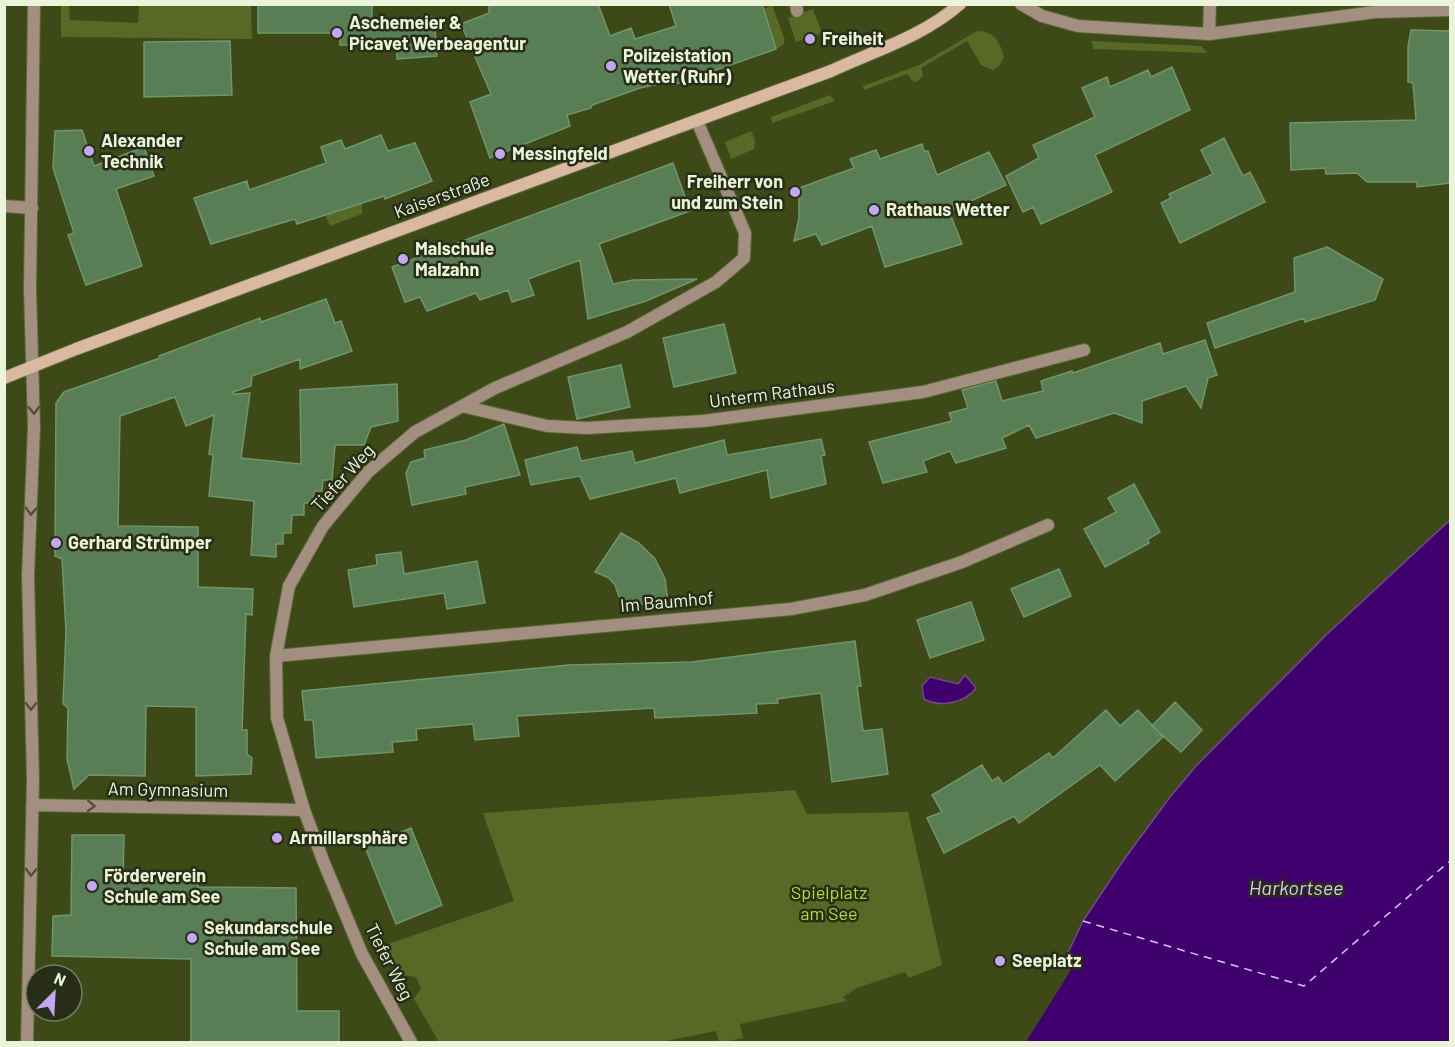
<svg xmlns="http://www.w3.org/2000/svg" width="1455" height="1047" viewBox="0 0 1455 1047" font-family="Barlow,sans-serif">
  <rect width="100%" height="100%" fill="#3d4917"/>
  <path fill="#586926" d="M61,5H69L70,20L138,23L139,5H251L252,39L61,37Z
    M772,5L785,40L783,45L776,49L763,9Z
    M813,9L822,33L796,42L788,18Z
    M977,31C994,31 1000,42 1004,57L999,66L993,70L981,65L967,41L921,68L923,75L918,81L914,82L907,74L864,90L863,86L919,65Z
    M1091,41L1201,46L1208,53L1094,49Z
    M830,95L835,101L772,123L771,117Z
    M751,131L755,140L754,149L731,159L725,142Z
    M362,202V214L330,226L325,215Z
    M795,790L807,814L908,812L942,965L909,978L905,972L857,988L843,997L847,1001L740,1024L743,1038L722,1042H719L716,1031L661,1042H439L414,999L421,988L416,977L402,975L385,945L514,901L483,813Z"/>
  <path fill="#3f006e" stroke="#73498e" stroke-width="1.5" d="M1450,520V1042H1016L1059,959L1064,961L1083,921L1123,861L1170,797L1196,766L1326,635Z
    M965,675L976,688C965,703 940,708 924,699L922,686L930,677L958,684Z"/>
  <path fill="#3d4917" d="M1055,959L1071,970L1026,1042H1013Z"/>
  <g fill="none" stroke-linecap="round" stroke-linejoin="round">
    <path stroke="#dac6fb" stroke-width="1.5" stroke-dasharray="8 6" stroke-linecap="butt" d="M1083,921L1304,986L1450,861"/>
  </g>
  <path fill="#597d54" stroke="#70966b" stroke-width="1.5" d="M258,4H372V22L434,17L437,56L397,59L396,45H340V33H258Z
    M489,4H598L610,36L631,28L635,39L676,26L669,4H762L776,49L673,85L672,81L640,88L592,105L591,108L567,115L570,126L490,158L470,102L491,94L461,24L489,13Z
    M1411,30L1450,31V183L1417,187V182H1367L1357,173L1326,174L1325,168L1291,170L1290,123L1416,120L1413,83L1408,82V47Z
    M230,41L232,95L144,97V42Z
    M1172,67L1190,110L1095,155L1112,192L1041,224L1033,207L1023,212L1006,176L1039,158L1033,145L1095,117L1082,88L1107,77L1110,87L1148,70L1151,77Z
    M82,130L94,166L144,147L154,176L116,189L142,266L86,285L68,235L74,233L53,168L55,131Z
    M381,135L388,151L415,143L432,181L385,199L384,196L297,224L295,219L211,244L194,198L247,181L249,190L326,163L321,147L341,140L345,149Z
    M1224,138L1243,176L1250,172L1265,202L1180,243L1161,203L1171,198L1169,194L1213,174L1201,150Z
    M922,144L924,151H928L937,175L989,152L1006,185L949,211L962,244L885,267L872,226L822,245L816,234L794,241L799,218V188L854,168L850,159L876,150L880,159Z
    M673,163L690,211L599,244L613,284L633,280L697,279L646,301L588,319L580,260L528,279L534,295L512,302L508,290L480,300L476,293L427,311L420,297L405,302L392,267Z
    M1327,247L1383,279L1375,300L1305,322L1304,318L1215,348L1207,323L1295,292L1294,258Z
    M326,299L335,323L341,321L352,351L300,369V359L252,376L251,386L233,392L234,394L250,393L241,458L301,464L300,390L397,384L398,421L371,427L364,445H335L332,480H323L322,491H314L313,503H304V515H292L291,533H283V544H276V557L251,555L254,501L209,496L213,455L209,454L214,415L186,426L175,397L120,416L118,526L198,527V587L253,589L252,615L246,614L242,730H247V754L252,758L251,774L196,776V707L146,706L145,776L89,775L74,789L67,759L68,708L63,704L66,631L62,559L55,556L56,403L64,392L160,358L159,356L260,318L261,322Z
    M724,324L736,373L674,387L663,338Z
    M1205,340L1217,375L1208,378L1201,408L1186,386L1142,401V423L1114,413L1036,438L1029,425L1002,438L1006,448L956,463L950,451L923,461L927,472L883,483L869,442L952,421L949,413L968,408L962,390L996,381L1002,401L1043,391L1041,381L1072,371L1073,373L1160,343L1163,354Z
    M621,365L630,407L577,419L568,377Z
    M504,424L520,475L465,487L466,494L412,505L406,473L411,462L425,458L424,450L466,440Z
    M821,439L825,455L821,456L826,484L771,498L767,470L680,493L676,478L590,499L580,476L531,485L525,460L577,447L581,461L632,451L635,463L724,440L727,455Z
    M1134,484L1160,532L1148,539L1149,543L1105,567L1084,529L1116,512L1108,498Z
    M621,533L639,543L655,559L665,579L668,602L622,605L615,585L609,578L595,572Z
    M401,552L404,574L477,561L485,603L447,609L444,593L354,607L348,570L377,565L376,555Z
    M1059,569L1071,596L1024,617L1011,589Z
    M971,602L984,640L930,658L917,620Z
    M855,641L861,686H857L863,731L882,729L888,774L832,782L821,693L777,699L778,703L756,704L757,713L655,718L654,708L517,716L519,736L475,740L473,724L416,729L417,740L392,742L393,752L316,758L313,720H305L302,691L569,665L692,662Z
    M1175,702L1202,730L1181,752L1152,726Z
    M1106,710L1120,726L1138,710L1163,737L1115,781L1100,765L1019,823L1014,816L944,853L927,818L942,812L932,795L982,765L992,781L998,777L1003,784L1049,753L1053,758Z
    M411,828L442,905L396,924L365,847Z
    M72,835H124L123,880H198V887L296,888L297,1011H339V1042H191V959L52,956L53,916L71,915Z"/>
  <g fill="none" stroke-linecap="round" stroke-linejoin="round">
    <defs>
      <path id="pedestrian" d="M1209,34L1210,4"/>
      <path id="minor" d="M796,4L797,11
        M1021,4L1042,16L1078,26L1209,34L1375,12L1450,10
        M4,206L32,208
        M462,406L547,426L587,428L703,421L923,392L1084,350
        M276,656L791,609L865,595L962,562L1048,525
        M32,805L304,810
        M27,1042L33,780L28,576L34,427L30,289L34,4
        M411,1042L362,954L324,863L304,810L277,718L276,656L289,586L323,526L368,472L415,432L495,388L627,332L716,282L744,258L745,233L697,121"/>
      <path id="secondary" d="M4,378L76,349L831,71C876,50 922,37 960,4"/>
    </defs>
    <use href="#pedestrian" stroke="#5c683a" stroke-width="14"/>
    <use href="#minor" stroke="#5c683a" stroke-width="14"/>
    <use href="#secondary" stroke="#5c683a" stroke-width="14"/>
    <use href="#pedestrian" stroke="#a38f7f" stroke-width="12"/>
    <use href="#minor" stroke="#a38f7f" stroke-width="12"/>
    <use href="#secondary" stroke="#d9b99f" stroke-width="12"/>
  </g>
  <defs><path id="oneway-chevron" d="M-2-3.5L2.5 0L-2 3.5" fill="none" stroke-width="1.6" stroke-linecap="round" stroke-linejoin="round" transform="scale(1.5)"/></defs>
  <g stroke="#524f3b">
    <use href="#oneway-chevron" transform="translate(34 410) rotate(88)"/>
    <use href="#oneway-chevron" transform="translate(31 511) rotate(92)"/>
    <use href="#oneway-chevron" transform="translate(31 706) rotate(89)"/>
    <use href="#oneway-chevron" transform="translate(91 806) rotate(2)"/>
    <use href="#oneway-chevron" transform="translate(31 872) rotate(92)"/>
  </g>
  <g fill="#c4a7f1" stroke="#272d17" stroke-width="2">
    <circle cx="337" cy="33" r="6"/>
    <circle cx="810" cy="39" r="6"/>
    <circle cx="611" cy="66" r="6"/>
    <circle cx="89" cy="151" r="6"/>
    <circle cx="500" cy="154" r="6"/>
    <circle cx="795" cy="192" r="6"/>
    <circle cx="874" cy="210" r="6"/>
    <circle cx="403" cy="259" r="6"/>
    <circle cx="56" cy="543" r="6"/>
    <circle cx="277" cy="838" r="6"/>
    <circle cx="92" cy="886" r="6"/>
    <circle cx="192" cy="938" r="6"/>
    <circle cx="1000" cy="961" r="6"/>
  </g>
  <g text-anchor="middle" stroke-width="5" stroke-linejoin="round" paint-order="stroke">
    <g font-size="18" font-weight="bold" fill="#ebf4d9" stroke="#272d17" text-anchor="start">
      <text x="349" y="29">Aschemeier &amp;<tspan x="349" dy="21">Picavet Werbeagentur</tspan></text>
      <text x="822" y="45">Freiheit</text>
      <text x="623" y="62">Polizeistation<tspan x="623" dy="21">Wetter (Ruhr)</tspan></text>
      <text x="101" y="147">Alexander<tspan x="101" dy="21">Technik</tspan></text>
      <text x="512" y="160">Messingfeld</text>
      <text x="783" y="188" text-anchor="end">Freiherr von<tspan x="783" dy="21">und zum Stein</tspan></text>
      <text x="886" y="216">Rathaus Wetter</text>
      <text x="415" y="255">Malschule<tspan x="415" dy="21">Malzahn</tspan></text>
      <text x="68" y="549">Gerhard Strümper</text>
      <text x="289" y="844">Armillarsphäre</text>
      <text x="104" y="882">Förderverein<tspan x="104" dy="21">Schule am See</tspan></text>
      <text x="204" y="934">Sekundarschule<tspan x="204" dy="21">Schule am See</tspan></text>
      <text x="1012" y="967">Seeplatz</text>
    </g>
    <g font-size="18" fill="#ebf4d9" stroke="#272d17">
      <text transform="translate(442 196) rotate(-20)" y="6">Kaiserstraße</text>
      <text transform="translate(772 394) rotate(-7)" y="6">Unterm Rathaus</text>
      <text transform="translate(343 478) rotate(-48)" y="6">Tiefer Weg</text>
      <text transform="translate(667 602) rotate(-5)" y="6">Im Baumhof</text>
      <text transform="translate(168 790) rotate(1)" y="6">Am Gymnasium</text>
      <text transform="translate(389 962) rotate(63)" y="6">Tiefer Weg</text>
    </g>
    <g font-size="18" fill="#b7dc30" stroke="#272d17">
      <text x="829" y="899">Spielplatz<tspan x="829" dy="21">am See</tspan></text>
    </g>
    <g font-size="20" font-style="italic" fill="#dac6fb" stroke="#272d17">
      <text x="1296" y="895">Harkortsee</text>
    </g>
  </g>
  <rect width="1455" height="1047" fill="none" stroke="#ebf4d9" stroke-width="12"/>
  <g transform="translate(54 993) rotate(24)"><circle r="28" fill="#272d17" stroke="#757d65" stroke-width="1.5"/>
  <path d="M0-4.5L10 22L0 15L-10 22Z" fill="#c4a7f1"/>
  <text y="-9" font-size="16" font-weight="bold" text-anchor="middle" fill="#ebf4d9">N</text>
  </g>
</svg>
